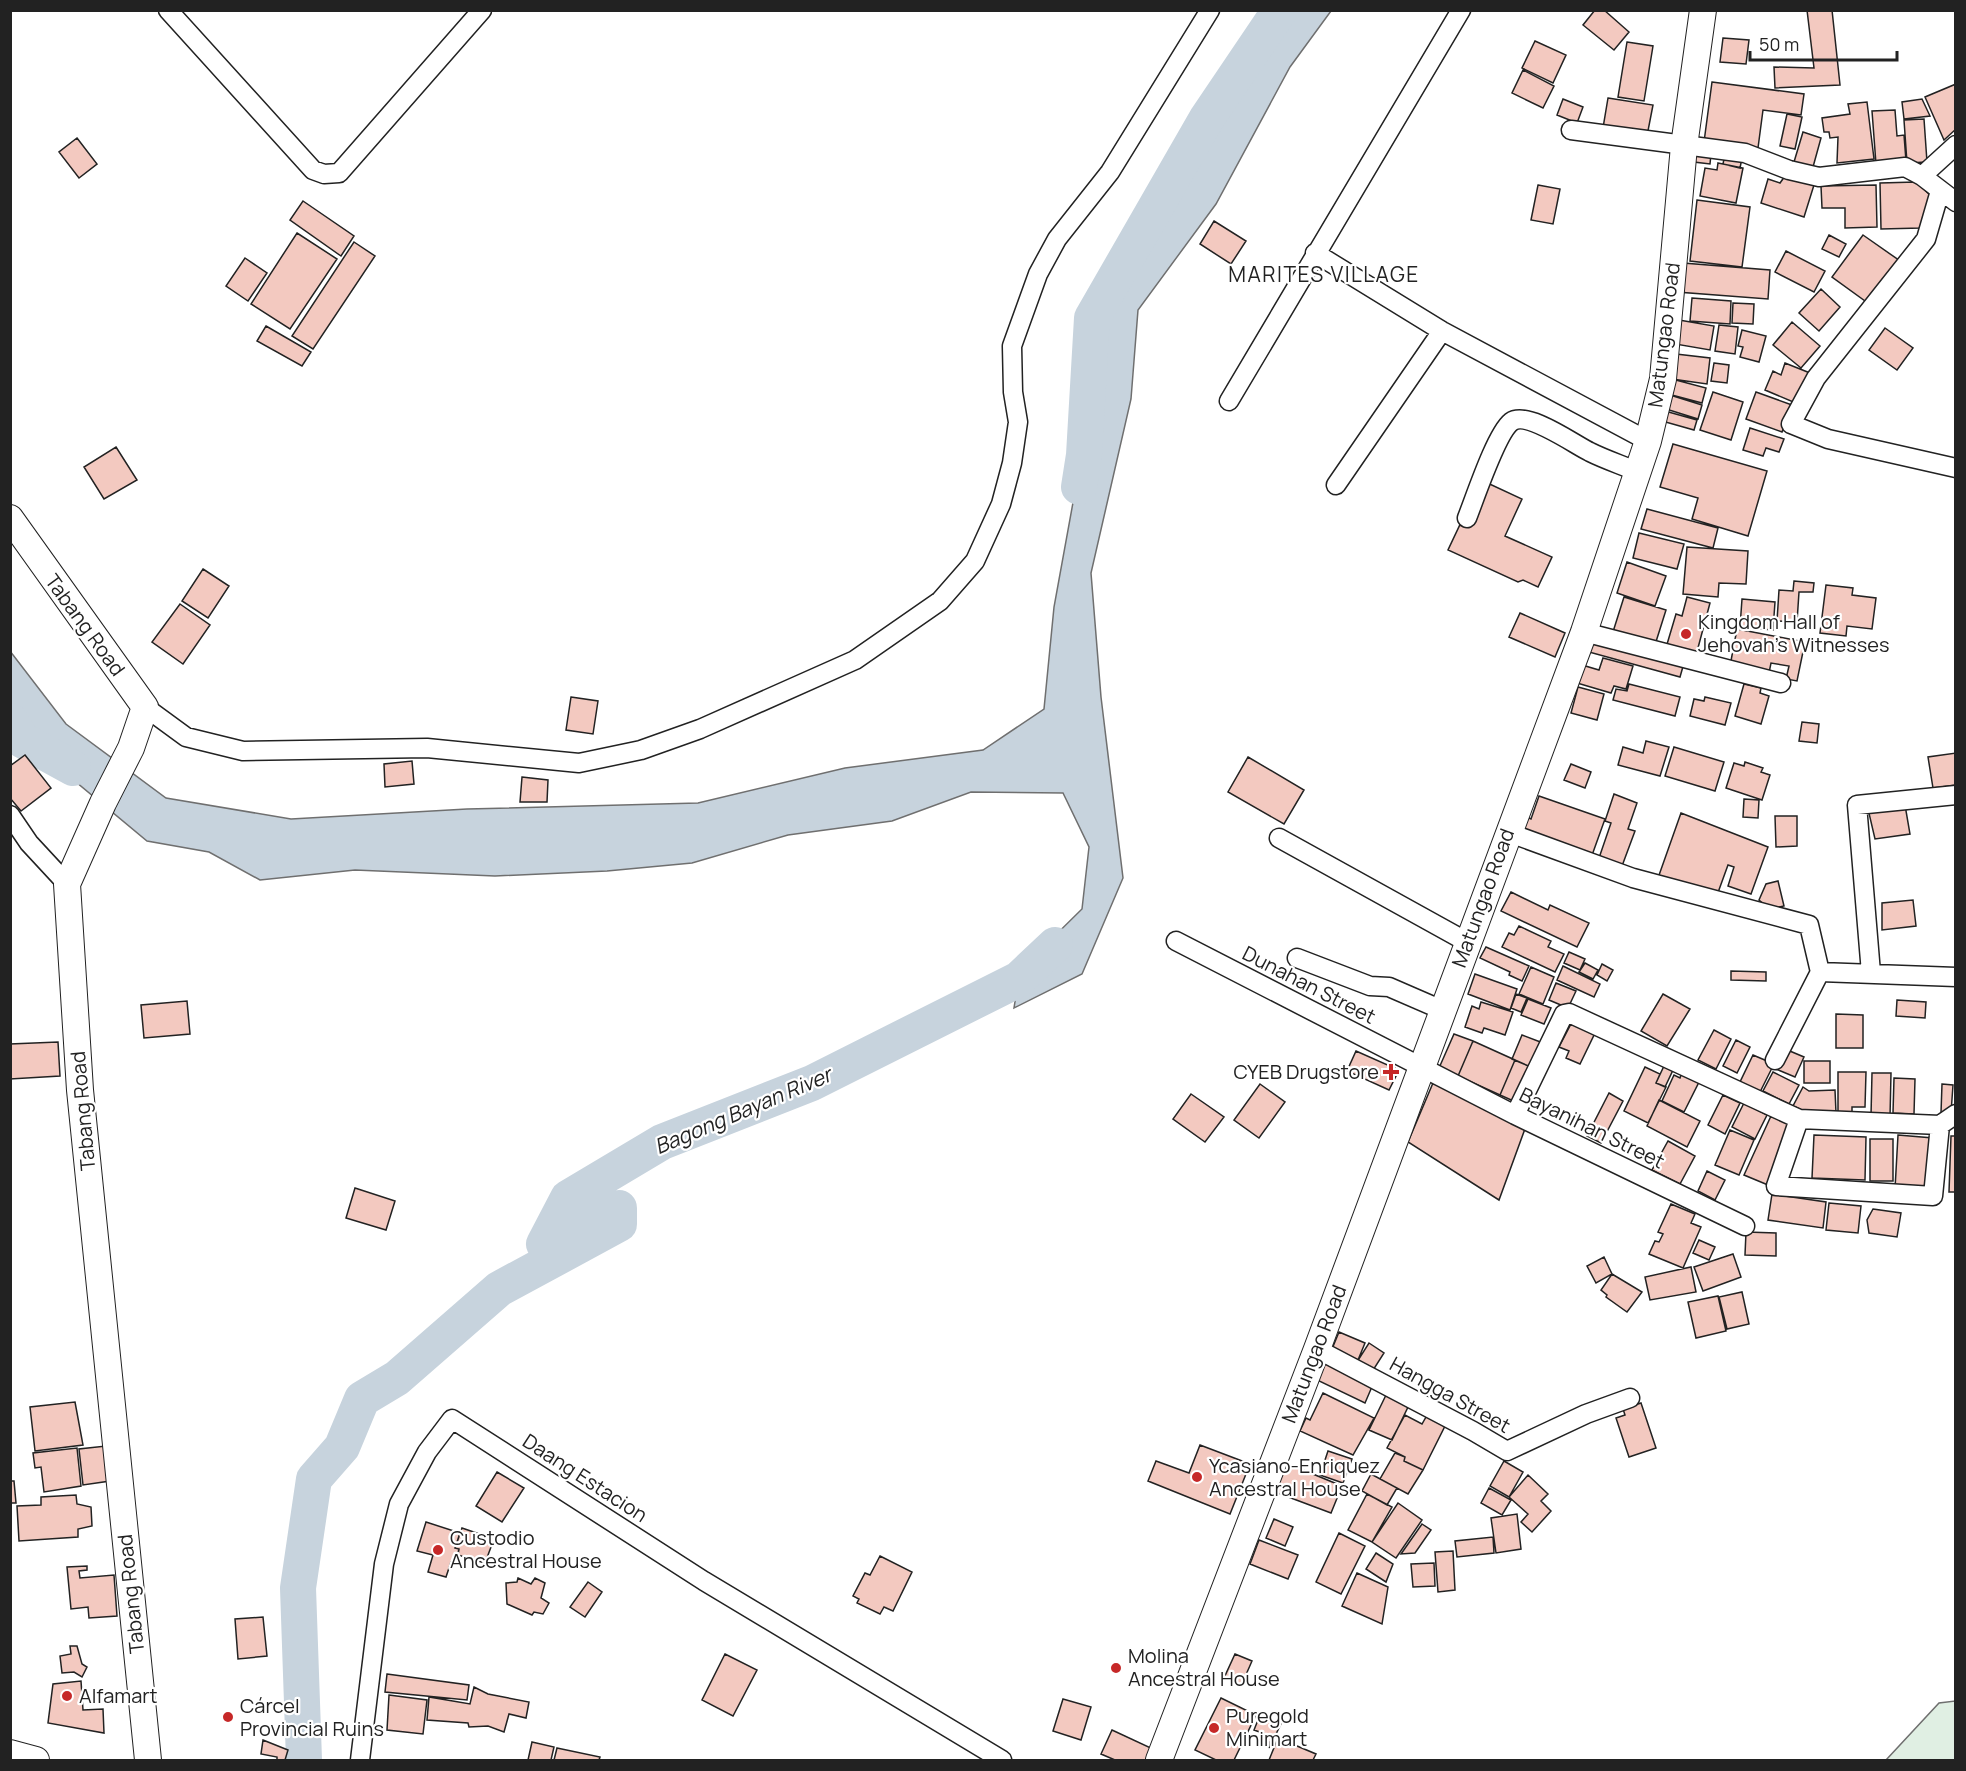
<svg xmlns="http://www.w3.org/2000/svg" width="1966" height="1771" viewBox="0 0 1966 1771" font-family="Manrope,sans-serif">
  <rect width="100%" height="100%" fill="#fff"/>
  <path fill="#e0efe3" stroke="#6f6f6f" stroke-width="1.5" d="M1955,1701V1760H1886L1939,1703Z"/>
  <path fill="#c7d3dd" stroke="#6f6f6f" stroke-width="1.5" d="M1292,11H1331L1290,67L1216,204L1138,310L1131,399L1091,573L1101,697L1123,878L1082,974L1014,1008L1020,970L1082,909L1089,847L1063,793L971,792L892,821L788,835L692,863L607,871L495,876L355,870L260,880L209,852L147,841L11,728L10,651L66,724L166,798L291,819L467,809L698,803L845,768L983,750L1044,709L1054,607L1088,420L1105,283L1159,220L1203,117Z"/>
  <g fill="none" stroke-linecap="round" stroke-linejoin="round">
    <path stroke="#c7d3dd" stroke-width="36" d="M1079,487L1084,455L1092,318L1207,118L1280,10
      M10,721L22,740L73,768
      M304,1760L298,1588L314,1479L342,1447L362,1399L397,1378L499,1289L619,1224V1208L544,1244L568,1198L662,1142L812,1083L1019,979L1055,945"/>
  </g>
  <path fill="#f3c9c0" stroke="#222" stroke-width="1.5" d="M1595,10H1604L1629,32L1614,50L1583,25Z
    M1807,10H1832L1840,85L1775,88L1774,67L1814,68Z
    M1723,38L1749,40L1746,64L1720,62Z
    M1535,41L1566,55L1553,83L1522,68Z
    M1627,42L1653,46L1644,101L1618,97Z
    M1523,70L1554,86L1543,108L1512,93Z
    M1712,82L1804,94L1801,115L1763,110L1758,148L1704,142Z
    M1956,84V129L1944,140L1925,97Z
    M1608,98L1653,105L1647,136L1603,128Z
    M1563,99L1583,107L1577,123L1557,115Z
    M1922,99L1930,116L1904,119L1902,102Z
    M1867,102L1874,159L1837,163L1838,137L1830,138L1829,132H1824L1822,118L1850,114L1848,104Z
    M1895,110L1897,136L1904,135L1906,161L1876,164L1872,111Z
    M1787,114L1802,117L1795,149L1780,146Z
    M1924,119L1927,162L1907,163L1904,120Z
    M1803,132L1821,138L1813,167L1794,162Z
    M77,138L97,164L79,178L59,152Z
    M1695,153L1711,154L1710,164L1694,162Z
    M1725,154L1742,158L1740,168L1723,164Z
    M1718,163L1743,168L1736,203L1700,196L1705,168L1717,170Z
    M1785,176L1814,185L1804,217L1761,203L1768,179L1780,183Z
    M1916,182L1932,197L1921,228L1881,229L1880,183Z
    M1538,185L1560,189L1553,224L1531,220Z
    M1876,185L1877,227L1845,228V208H1822L1821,186Z
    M1697,200L1750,207L1742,267L1690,261Z
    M303,201L354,236L341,256L290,220Z
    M1214,221L1246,241L1231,264L1200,244Z
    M297,233L337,259L290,329L251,304Z
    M1829,235L1846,244L1839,257L1822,249Z
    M1863,235L1903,263L1872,306L1832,277Z
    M354,242L375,256L313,349L292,336Z
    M1786,251L1825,271L1814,292L1775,272Z
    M245,258L267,273L248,301L226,286Z
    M1683,263L1770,270L1768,299L1677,292Z
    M1821,289L1840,307L1819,331L1799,313Z
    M1692,298L1731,301L1730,324L1690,321Z
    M1733,303L1754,304L1753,324L1732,323Z
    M1679,320L1714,326L1710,350L1675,344Z
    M1792,322L1820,346L1801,368L1773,345Z
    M1719,325L1738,327L1735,354L1715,351Z
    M266,326L311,352L302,366L257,341Z
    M1885,328L1913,348L1897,370L1869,350Z
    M1742,330L1766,336L1759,362L1740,357L1743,347L1738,346Z
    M1676,354L1710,358L1707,384L1672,379Z
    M1714,363L1729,365L1727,383L1711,381Z
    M1785,363L1810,373L1798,404L1765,390L1773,371L1781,375Z
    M1672,379L1706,388L1702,403L1668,394Z
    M1713,392L1743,402L1731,440L1700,430Z
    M1756,392L1792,405L1782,432L1746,419Z
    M1670,395L1702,405L1698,419L1666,409Z
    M1665,411L1697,420L1694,430L1662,421Z
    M1750,428L1784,439L1779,452L1766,448L1763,456L1743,450Z
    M1673,444L1767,471L1748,536L1692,519L1698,498L1660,487Z
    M116,447L137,480L104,499L84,467Z
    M1481,480L1522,499L1505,536L1552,557L1538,587L1523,580L1518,582L1448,550Z
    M1647,509L1718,528L1713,548L1641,529Z
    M1639,533L1684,544L1677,569L1633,558Z
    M1687,547L1748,551L1746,584L1719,583L1718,597L1683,594Z
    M1627,562L1666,576L1655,606L1617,593Z
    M203,569L229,586L208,618L182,601Z
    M1794,581L1814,583L1813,592H1799L1797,622L1777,621L1779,590L1793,591Z
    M1826,585L1853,588L1852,595L1876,598L1872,629L1847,626L1846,636L1820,633Z
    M1624,597L1666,610L1654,648L1612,635Z
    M1687,597L1710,603L1695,659L1665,651L1676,614L1682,616Z
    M1742,599L1775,602L1773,630L1740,627Z
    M180,604L210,625L183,664L152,642Z
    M1520,613L1565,633L1555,657L1509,637Z
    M1737,629L1805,642L1797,681L1786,679L1789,666L1771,663L1769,673L1730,666Z
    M1593,638L1684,663L1680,677L1589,652Z
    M1603,658L1633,666L1626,689L1614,686L1611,693L1577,683L1582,665L1599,670Z
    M1629,684L1680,697L1675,716L1613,700L1616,689L1627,691Z
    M1744,684L1761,688L1760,693L1769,696L1761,724L1735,716Z
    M1578,687L1604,694L1597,720L1571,713Z
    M571,697L598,701L593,734L566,730Z
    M1705,697L1731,703L1725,725L1690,716L1694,699L1704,701Z
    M1802,722L1819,724L1817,743L1799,741Z
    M1646,741L1669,747L1660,776L1618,765L1623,747L1643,753Z
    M1674,747L1724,762L1715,791L1665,776Z
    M1956,753V785L1933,788L1928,757Z
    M25,755L51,788L21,811L10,798V766Z
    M1248,757L1304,790L1284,824L1228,792Z
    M412,761L414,784L385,787L384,764Z
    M1745,762L1763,768L1761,772L1770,775L1762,800L1726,788L1734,763L1744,766Z
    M1571,764L1591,772L1585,788L1564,780Z
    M522,777L548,780L547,802H520Z
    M1614,794L1637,803L1628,829L1635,831L1622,866L1599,858L1611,823L1605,821Z
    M1539,796L1605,819L1591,858L1521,833L1527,817L1531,819Z
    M1744,799L1759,800L1758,818L1743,817Z
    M1905,805L1910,834L1875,839L1868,809Z
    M1681,813L1768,847L1751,894L1728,886L1734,867L1728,865L1716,898L1658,878Z
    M1775,816H1797V846L1776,847Z
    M1778,881L1784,906L1769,909L1759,900L1766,884Z
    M1511,892L1548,910L1550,905L1589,923L1577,947L1501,911Z
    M1913,900L1916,926L1882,930V903Z
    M1519,926L1551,941L1548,947L1564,954L1555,972L1502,947L1509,933L1514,935Z
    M1486,947L1529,966L1522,981L1509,975L1510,972L1480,958Z
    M1569,952L1585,959L1580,970L1564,963Z
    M1585,963L1598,970L1593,979L1579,972Z
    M1602,964L1613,970L1607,981L1597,975Z
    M1563,966L1600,984L1594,997L1557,980Z
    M1531,967L1554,977L1543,1004L1519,994Z
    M1731,971L1766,972V981L1731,980Z
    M1475,974L1517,989L1510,1010L1468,994Z
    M1556,983L1576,991L1568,1008L1549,1000Z
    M1516,994L1527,998L1521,1012L1511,1008Z
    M1663,994L1690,1009L1667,1046L1641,1031Z
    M1528,999L1551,1008L1544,1024L1521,1015Z
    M1897,1000L1926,1002L1925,1018L1896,1016Z
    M187,1001L190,1034L144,1038L141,1005Z
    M1481,1002L1513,1012L1505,1035L1484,1028L1482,1033L1465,1027L1472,1006L1479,1009Z
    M1836,1014L1863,1015V1048H1836Z
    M1572,1022L1595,1033L1580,1064L1566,1058L1569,1051L1559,1047Z
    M1714,1030L1731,1039L1716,1069L1698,1060Z
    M1454,1034L1473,1041L1458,1076L1439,1068Z
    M1522,1035L1543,1043L1533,1068L1512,1059Z
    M1736,1040L1750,1047L1737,1073L1723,1066Z
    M1473,1041L1515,1060L1500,1095L1458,1076Z
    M58,1042L60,1076L10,1079V1044Z
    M1785,1049L1804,1057L1795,1077L1776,1069Z
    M1356,1051L1399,1070L1389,1090L1347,1071Z
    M1753,1055L1774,1064L1760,1092L1740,1082Z
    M1515,1060L1533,1068L1518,1103L1500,1095Z
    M1804,1061H1830V1083H1804Z
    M1664,1066L1673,1070L1665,1087L1656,1083Z
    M1645,1067L1660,1074L1656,1083L1666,1087L1648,1123L1624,1111Z
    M1682,1072L1700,1080L1684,1112L1662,1101L1674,1075L1680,1078Z
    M1773,1072L1799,1085L1789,1104L1763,1091Z
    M1838,1072H1866L1865,1107H1852V1112H1838Z
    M1872,1073H1891L1890,1117L1871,1116Z
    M1894,1078L1915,1079L1914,1114L1893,1113Z
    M1433,1083L1526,1126L1499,1200L1408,1142Z
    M1260,1084L1285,1102L1259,1138L1234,1120Z
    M1942,1084L1953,1085L1951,1113H1941Z
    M1803,1087L1809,1091L1835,1090L1836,1113H1809L1793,1106Z
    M1609,1093L1623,1101L1601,1143L1587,1136Z
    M1191,1094L1224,1117L1205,1142L1173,1119Z
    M1723,1095L1740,1103L1725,1134L1708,1125Z
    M1659,1100L1700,1121L1687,1147L1647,1126Z
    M1744,1103L1767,1115L1755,1139L1732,1127Z
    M1771,1116L1795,1127L1768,1185L1744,1175Z
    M1730,1130L1754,1140L1739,1175L1715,1165Z
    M1814,1135L1866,1137L1865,1180L1812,1178Z
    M1898,1135L1933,1138L1929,1192L1895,1189Z
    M1951,1136H1956V1192H1949Z
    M1870,1139H1893V1181H1870Z
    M1668,1141L1695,1156L1680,1184L1652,1170Z
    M1707,1171L1725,1180L1715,1200L1698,1191Z
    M355,1188L395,1201L386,1230L346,1218Z
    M1772,1194L1826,1202L1823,1228L1768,1220Z
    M1829,1203L1861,1206L1858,1233L1826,1230Z
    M1671,1204L1695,1214L1691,1223L1701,1227L1683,1268L1649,1254L1655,1241L1659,1242L1663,1234L1658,1232Z
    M1873,1209L1901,1213L1897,1237L1869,1233L1867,1220Z
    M1746,1232L1776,1233V1256L1745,1255Z
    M1699,1240L1715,1247L1709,1260L1693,1253Z
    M1733,1254L1741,1277L1703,1291L1694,1267Z
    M1604,1257L1612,1274L1596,1283L1587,1266Z
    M1691,1267L1696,1292L1650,1300L1645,1277Z
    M1612,1274L1642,1292L1627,1312L1606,1297L1607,1295L1601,1290Z
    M1742,1292L1749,1324L1727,1329L1719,1297Z
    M1718,1296L1726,1331L1696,1338L1688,1302Z
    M1339,1332L1365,1343L1358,1360L1332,1349Z
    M1369,1343L1384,1353L1370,1375L1355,1365Z
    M1326,1360L1374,1382L1365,1403L1317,1380Z
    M1323,1393L1374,1418L1353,1455L1300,1431L1306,1418L1310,1420Z
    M1387,1393L1409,1405L1392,1440L1369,1430Z
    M75,1402L83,1445L35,1451L30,1407Z
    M1641,1403L1656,1448L1629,1457L1616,1418L1625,1415L1623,1409Z
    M1430,1410L1448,1420L1423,1470L1404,1461L1405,1457L1387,1448L1405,1415L1422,1424Z
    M1200,1445L1250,1464L1230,1514L1148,1481L1156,1461L1189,1473Z
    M106,1446L110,1481L83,1485L79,1449Z
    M77,1448L81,1486L44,1492L41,1467L35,1468L33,1453Z
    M1328,1451L1352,1459L1343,1483L1320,1475Z
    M1395,1453L1405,1457L1404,1461L1423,1470L1408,1494L1380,1479Z
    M1504,1461L1523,1472L1509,1497L1490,1486Z
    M1286,1463L1342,1486L1331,1513L1275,1492Z
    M497,1472L524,1488L502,1522L476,1506Z
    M1371,1474L1397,1488L1387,1505L1362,1491Z
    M1528,1475L1548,1494L1541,1501L1551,1511L1532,1532L1521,1522L1528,1514L1509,1497Z
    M10,1481H14L16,1503H10Z
    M1489,1488L1511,1500L1502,1515L1481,1503Z
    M1367,1494L1392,1507L1372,1542L1348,1530Z
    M76,1495L77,1504L91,1507L92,1526L78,1529V1537L19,1541L17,1506L41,1505V1497Z
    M1398,1503L1422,1520L1396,1558L1372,1542Z
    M1517,1514L1521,1549L1496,1553L1491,1518Z
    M1274,1519L1293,1527L1285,1546L1266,1538Z
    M426,1522L460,1533L455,1548L459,1549L455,1563L451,1562L446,1577L428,1572L433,1555L417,1551Z
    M1422,1524L1431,1530L1415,1553L1401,1554Z
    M462,1528L494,1539L485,1563L458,1555L459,1549L455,1548Z
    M1339,1533L1365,1546L1341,1594L1316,1582Z
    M1493,1537L1494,1553L1457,1557L1455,1541Z
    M1259,1540L1298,1555L1288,1579L1250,1564Z
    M1453,1551L1455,1590L1438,1592L1435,1552Z
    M1376,1553L1393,1564L1386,1582L1366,1569Z
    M880,1556L912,1572L893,1611L884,1607L880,1614L857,1603L859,1599L853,1596L865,1573L870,1575Z
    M1434,1563L1435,1586L1413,1587L1411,1564Z
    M87,1566V1570L79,1571L80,1578L114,1575L117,1616L89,1618L88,1607L71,1609L67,1567Z
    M1357,1573L1388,1587L1382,1624L1342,1606Z
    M518,1578L531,1584L535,1578L545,1583L541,1598L549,1603L543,1614L534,1612L532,1615L507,1604L506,1583L517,1582Z
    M588,1582L602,1592L585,1617L570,1607Z
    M263,1617L267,1656L238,1659L235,1619Z
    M70,1646H77L82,1664L87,1667L82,1677L74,1672L62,1673L60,1656L71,1654Z
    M725,1654L757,1670L733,1716L702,1700Z
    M1235,1654L1252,1661L1241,1686L1224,1678Z
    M387,1674L469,1685L467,1700L385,1692Z
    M81,1681L83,1710L103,1709L104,1733L48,1723L53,1684Z
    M474,1687L488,1694L529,1702L526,1718L509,1714L504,1732L488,1726L469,1727L468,1723L427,1720L429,1697L470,1704Z
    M389,1695L427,1700L423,1734L387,1730Z
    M1221,1698L1256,1715L1234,1760H1216L1195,1750Z
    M1063,1699L1091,1707L1081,1740L1053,1731Z
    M1260,1715L1281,1724L1269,1748V1742L1266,1740L1268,1735L1254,1730Z
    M1112,1730L1153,1749L1147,1760H1115L1101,1754Z
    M1278,1738L1316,1754L1313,1760H1269Z
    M263,1740L288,1750L285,1760H277V1757L261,1754Z
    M532,1742L554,1747L551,1760H528Z
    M557,1748L600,1757L599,1760H554Z"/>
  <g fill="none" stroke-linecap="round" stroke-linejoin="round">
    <defs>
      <path id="street" d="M168,10L313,170L324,174L339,173L482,10
        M1571,130L1745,153L1789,170L1819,177L1905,167L1922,176L1956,202
        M1922,176L1956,145
        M1940,191L1926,239L1816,378L1791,424L1828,439L1956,468
        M1315,253L1442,331L1648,441
        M1229,401L1461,10
        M1336,485L1442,331
        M1467,518C1475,498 1496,434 1511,422C1527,410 1575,445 1590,452C1606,460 1622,465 1638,472
        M1584,632L1781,683
        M145,707L186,737L243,751L427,748L579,763L641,750L700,729L855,660L940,601L975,561L1001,504L1012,463L1018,422L1013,392L1012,346L1038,274L1057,239L1110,172L1210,10
        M10,815L29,843L67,884
        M1507,832L1633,878L1809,925L1820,972L1775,1060
        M1279,838L1467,942
        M1176,941L1515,1115L1745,1226
        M1297,958L1370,986L1389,987L1442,1010
        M1820,972L1956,977
        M1871,973L1857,805L1956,795
        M1515,1115L1564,1014L1569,1013L1799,1119L1940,1125L1933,1196L1776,1186L1799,1119
        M1940,1125L1956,1114
        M1317,1349L1473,1431L1507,1451L1586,1414L1630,1398
        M360,1760L384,1564L399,1504L427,1452L452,1419L704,1581L1002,1760"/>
      <path id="secondary" d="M10,518L145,707L131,748L103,803L67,884L80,1090L148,1760
        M10,1753L36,1760
        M1159,1760L1317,1349L1584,632L1648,441L1663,379L1684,146L1703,10"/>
    </defs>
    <use href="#street" stroke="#222" stroke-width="21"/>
    <use href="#secondary" stroke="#222" stroke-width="28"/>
    <use href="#street" stroke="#fff" stroke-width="18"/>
    <use href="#secondary" stroke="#fff" stroke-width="26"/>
  </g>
  <g fill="#c62828" stroke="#fff" stroke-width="2">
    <circle cx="1686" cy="634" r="6"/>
    <path d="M1388 1063h6v6h6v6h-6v6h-6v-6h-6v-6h6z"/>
    <circle cx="1197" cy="1477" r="6"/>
    <circle cx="438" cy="1550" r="6"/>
    <circle cx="1116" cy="1668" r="6"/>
    <circle cx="67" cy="1696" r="6"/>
    <circle cx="228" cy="1717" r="6"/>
    <circle cx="1214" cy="1728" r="6"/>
  </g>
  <g text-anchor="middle" stroke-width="4.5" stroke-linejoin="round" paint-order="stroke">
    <g font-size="20" fill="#222" stroke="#fff">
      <text transform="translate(1664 335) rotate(-83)" y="7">Matungao Road</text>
      <text transform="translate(85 625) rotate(54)" y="7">Tabang Road</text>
      <text transform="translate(1483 898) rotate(-70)" y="7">Matungao Road</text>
      <text transform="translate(1309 985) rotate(27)" y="7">Dunahan Street</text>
      <text transform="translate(83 1111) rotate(-95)" y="7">Tabang Road</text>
      <text transform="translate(1592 1128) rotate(26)" y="7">Bayanihan Street</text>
      <text transform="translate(1314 1354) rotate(-69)" y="7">Matungao Road</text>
      <text transform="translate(1450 1395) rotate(29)" y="7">Hangga Street</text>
      <text transform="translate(585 1478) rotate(33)" y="7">Daang Estacion</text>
      <text transform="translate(131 1594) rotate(-96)" y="7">Tabang Road</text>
    </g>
    <g font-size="20" fill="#222" stroke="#fff" text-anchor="start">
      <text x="1698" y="629">Kingdom Hall of<tspan x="1698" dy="23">Jehovah's Witnesses</tspan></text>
      <text x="1379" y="1079" text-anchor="end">CYEB Drugstore</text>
      <text x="1209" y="1473">Ycasiano-Enriquez<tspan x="1209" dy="23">Ancestral House</tspan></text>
      <text x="450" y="1545">Custodio<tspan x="450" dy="23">Ancestral House</tspan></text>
      <text x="1128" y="1663">Molina<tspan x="1128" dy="23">Ancestral House</tspan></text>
      <text x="79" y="1703">Alfamart</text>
      <text x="240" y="1713">Cárcel<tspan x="240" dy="23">Provincial Ruins</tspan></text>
      <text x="1226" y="1723">Puregold<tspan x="1226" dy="23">Minimart</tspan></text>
    </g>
    <g font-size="21" letter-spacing="1.5" fill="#222" stroke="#fff">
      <text x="1324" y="282">MARITES VILLAGE</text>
    </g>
    <g font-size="21" font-style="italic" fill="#222" stroke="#fff">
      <text transform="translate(743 1111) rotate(-23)" y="7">Bagong Bayan River</text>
    </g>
  </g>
  <rect width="1966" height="1771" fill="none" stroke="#222222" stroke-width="24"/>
  <path d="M1750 51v9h147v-9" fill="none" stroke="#222222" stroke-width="3"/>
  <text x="1759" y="51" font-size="18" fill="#222222" stroke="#ffffff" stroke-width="4.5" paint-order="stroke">50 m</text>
</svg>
